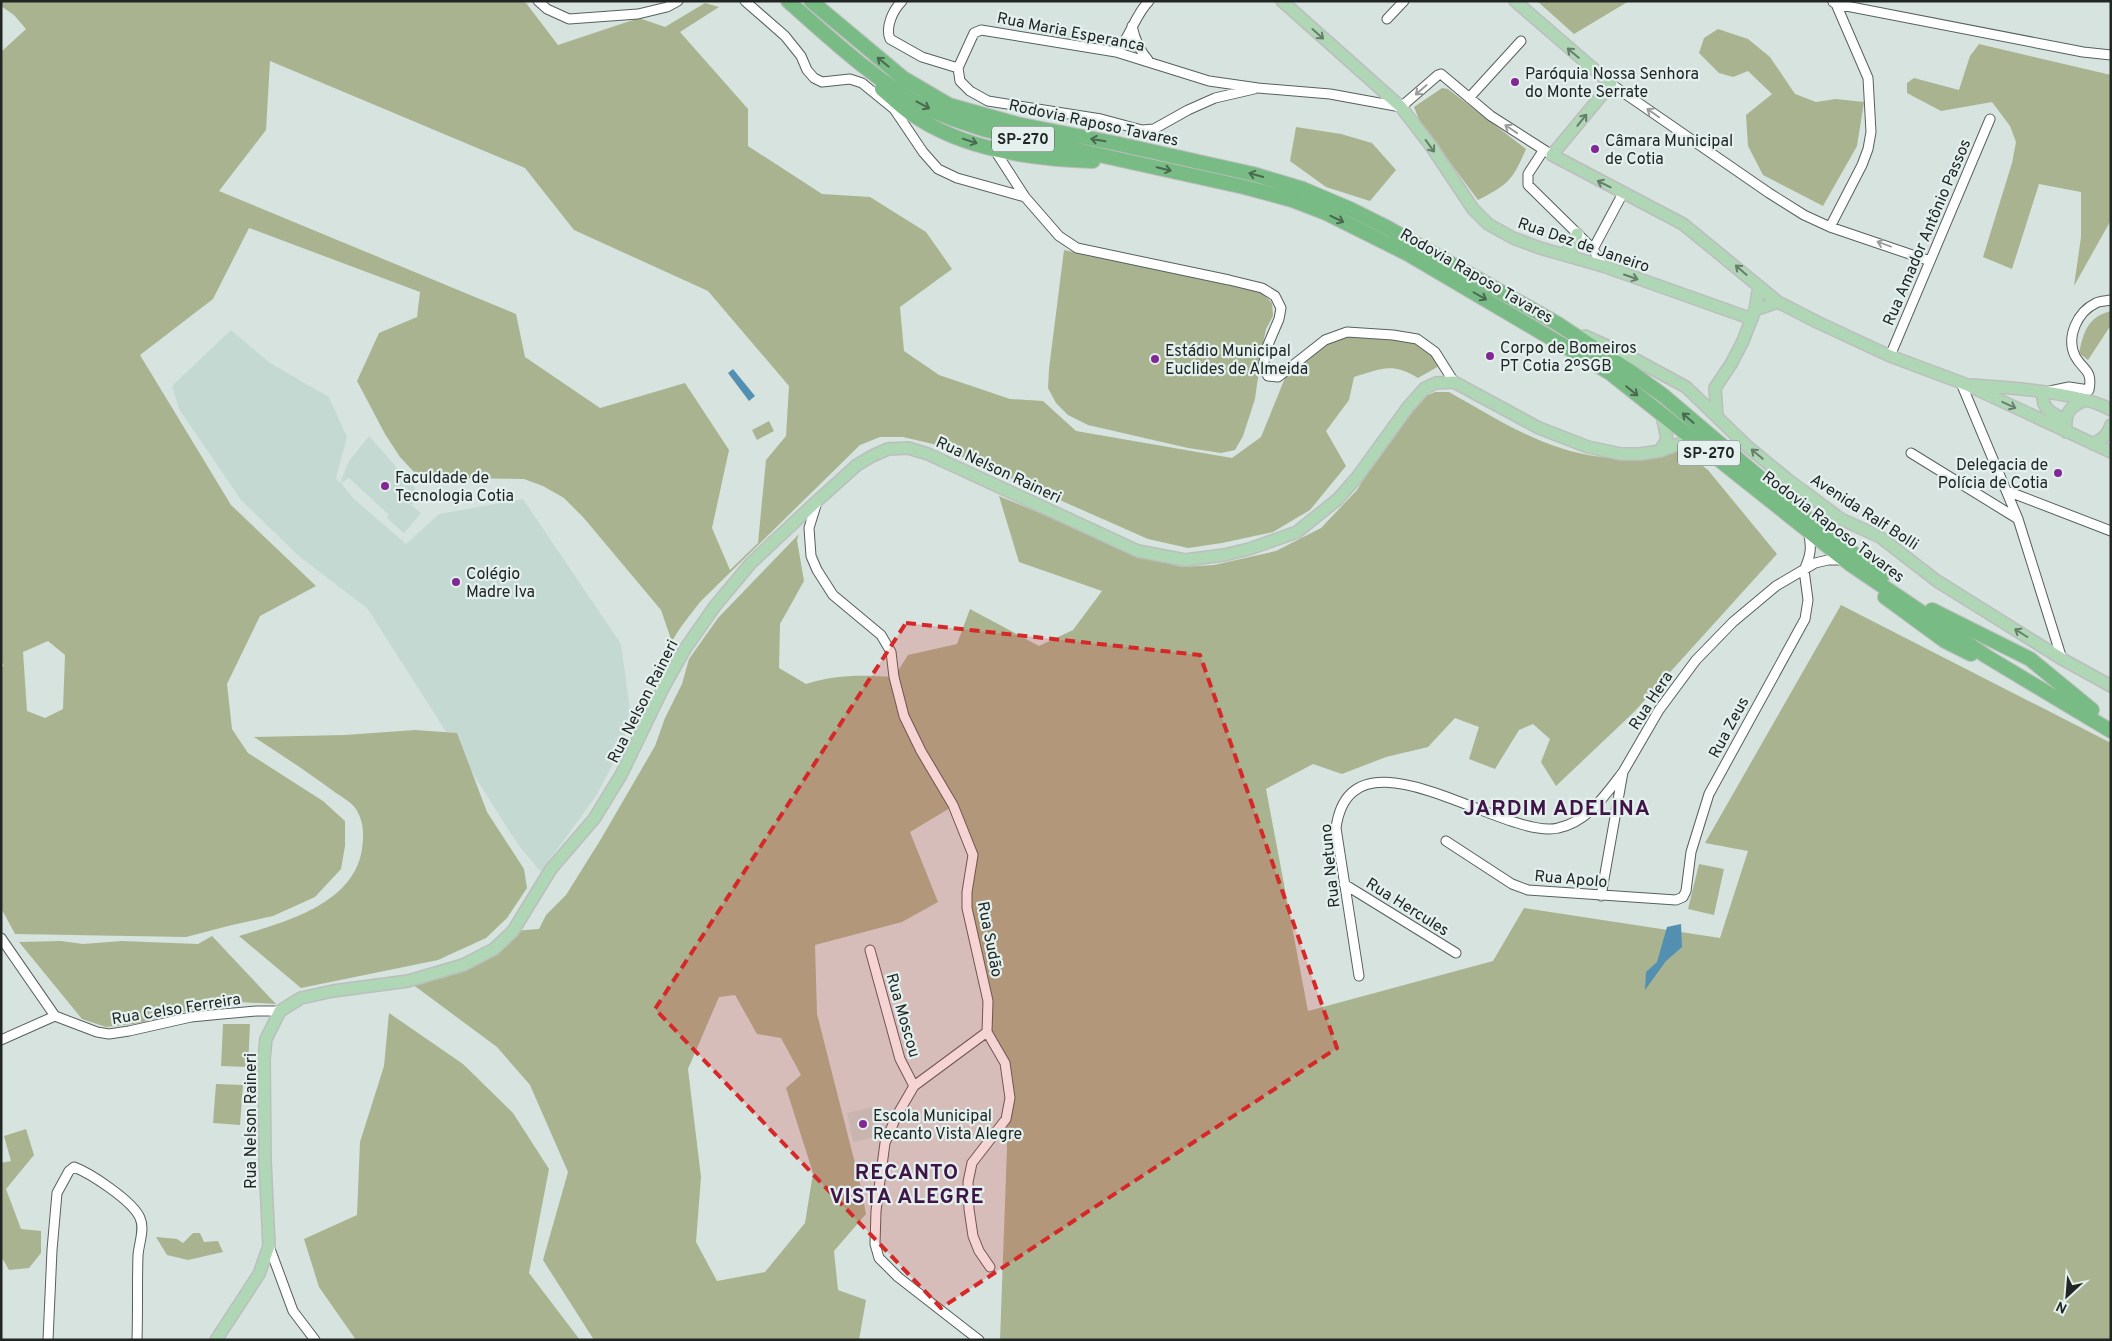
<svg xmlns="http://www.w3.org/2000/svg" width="2112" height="1341" viewBox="0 0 2112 1341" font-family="Overpass,sans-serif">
  <rect width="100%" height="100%" fill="#d7e3df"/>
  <path fill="#c5d9d3" d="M231,330L270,363L329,397L347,437L336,478L340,483L349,461L369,436L415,488L414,502L411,505L421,513L404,533L387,518L389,515L349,478L341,483L353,498L406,544L439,514L523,499L621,644L630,709L623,745L596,796L541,872L519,846L367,608L300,557L241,500L179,409L172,386Z
    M873,1107L879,1136L853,1142L847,1113Z"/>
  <path fill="#a9b390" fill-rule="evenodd" d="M1,1H523L526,3L558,45L639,18L665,27L705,3L719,7L680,32L748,109V146L822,194L870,197L926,232L952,269L900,307L904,351L939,375L1010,399L1043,401L1076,431L1232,458L1261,437L1287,373L1325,342L1347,333L1417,340L1435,354L1439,366L1418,378C1392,362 1381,369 1354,377L1349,400L1326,431L1346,466L1310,510L1273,532L1222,543L1188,548L1148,539L933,444L903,437H880L860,445L700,602C690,616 679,627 672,642L661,610L583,517L564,498L543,486L524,479L434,478L414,472L400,457L385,434L357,381L379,333L417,317L420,292L249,228L213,299L140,355L231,505L316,586L260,616L227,684L232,729L248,753L323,801L345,821V846L341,869L315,897L273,916L232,925L186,937L15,934L1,908V667L4,666L1,661V52L26,29L14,15L1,6ZM270,61L525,168L574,230L708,291L789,386L786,436L766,460L758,543L730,570L712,528L729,450L685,383L600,408L525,357L516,314L219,191L266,130ZM48,641L65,655L63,709L45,718L27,711L23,652Z
    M1537,1H1629L1574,34Z
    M1718,29L1748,39L1770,57L1795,94L1816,102L1836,99L1864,102L1857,146L1823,206L1763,175L1748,146L1746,115L1772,94L1748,71L1733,77L1719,73L1699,53L1704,38Z
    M1979,44L2111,75V220L2074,286L2081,237V192L2039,184L2012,269L1983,257L2012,163L2016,142L2010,126L1992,102L1941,111L1907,93V83L1914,78L1959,90L1970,56Z
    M1442,88L1448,89L1526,149C1512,181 1509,184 1478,200L1420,122L1414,107Z
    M1296,127L1341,134L1372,143L1396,170L1370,201L1326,187L1290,161Z
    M1064,250L1262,292L1272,303L1273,316L1266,329L1262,348L1255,399L1243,436L1235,450L1221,453L1188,448L1088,425L1068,415L1056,403L1048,388L1049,369Z
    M2111,311V325L2088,360L2079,353C2084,332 2087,317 2111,311Z
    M1435,392H1449C1497,419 1545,451 1601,457C1628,459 1654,453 1681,449L1708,470L1777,554L1634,712L1556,786L1541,762L1550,739L1533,724L1519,730L1495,769L1469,759L1479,727L1455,718L1428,747L1386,757L1342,774L1313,764L1266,789L1308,1011L1493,961L1524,908L1720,938L1748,851L1705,843L1841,605L2111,743V1340H1000L1007,1148L1006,1119L1010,1098L1005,1063L987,1032L988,1001L967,908L973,855L950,808L910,832L938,902L902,922L815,945L817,1014L859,1179L866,1214L834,1251L838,1290L866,1300L859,1340H594L543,1260L568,1172L530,1085L497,1047L408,981L463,965L513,931L539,929L546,915L566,895L601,839L655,746L665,718L682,684L689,659L718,618L799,534L797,540L804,581L780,624L779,668L806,684C838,674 861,675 894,677L908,655L957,644L970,609L1039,646L1073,630L1102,591L1019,562L999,496L1147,558L1182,567L1214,565L1276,551L1321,528L1357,490L1396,424L1423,397ZM735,995L757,1034L781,1038L801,1075L786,1088L813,1173L805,1223L765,1272L717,1281L696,1242L701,1177L688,1069L719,997Z
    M769,421L774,431L757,440L752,430Z
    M415,730L457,733L487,812L524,869L527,888L507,918L486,938L438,960L301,988L239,936C285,922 354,904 362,849C364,835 364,822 356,809C352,803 342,797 336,793C309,773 282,755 254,737L345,735Z
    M1699,864L1724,869L1714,915L1688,909Z
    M212,936L276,1004L239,1002L209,1006L134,1024L106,1027L82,1019L19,942L61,941L83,944L122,941L198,944Z
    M389,1013L463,1064L513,1113L549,1169L529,1273L580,1340H356L319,1287L304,1239L357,1215L360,1142L384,1066Z
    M223,1024H250L248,1067L221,1066Z
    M216,1084L243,1085L240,1125L213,1123Z
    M26,1129L34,1155L6,1189L21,1229L41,1231V1253L29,1268L9,1270L1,1256V1163L11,1161L4,1136Z
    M193,1233H200L204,1242L218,1241L223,1252L188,1260L167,1255L156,1237L177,1239L183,1243Z"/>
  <path fill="#528fb1" d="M733,369L755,396L749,401L728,373Z
    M1681,924L1682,947L1666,961L1645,990L1646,972L1657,962L1667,927Z"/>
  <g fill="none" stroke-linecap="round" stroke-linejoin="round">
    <defs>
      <path id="minor" d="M538,1L547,9L569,19L638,14L667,7L678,1
        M745,1L785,36L801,56L807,70L814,78L822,82L850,79L862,83L894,109L923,152L938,169L957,178L1025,197L1059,236L1077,248L1229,280L1262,288L1275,296L1281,308L1279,319L1267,347L1263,367L1268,376L1278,377L1325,340L1347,332L1393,335L1417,339L1435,352L1454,382
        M902,1C893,10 885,27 890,39L922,57L958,68
        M1836,4L2083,52L2111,55
        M1387,19L1404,1
        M1132,26C1135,40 1139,50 1148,60
        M1116,52C1131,37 1134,16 1149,1
        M958,68L974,33L981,30L1116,52L1209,81L1258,88L1330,94L1401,107L1438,75L1441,74L1491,116L1552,155
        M958,68L960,81L970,91L988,101L1101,119L1142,130L1154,129L1188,110L1215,98L1254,89
        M1611,84L1769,193L1804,215L1830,227L1930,261
        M1469,98L1521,41
        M994,149L1025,197
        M1543,151L1528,174V185L1593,249L1603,266
        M1830,227L1862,165L1868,149L1871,132L1868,78L1836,4L1833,2
        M1593,249L1623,193
        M1890,356L1990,119
        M1961,383L2018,519L2062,659
        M2045,392L2069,387L2089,390C2093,369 2083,371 2075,356C2066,337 2077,312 2096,303C2100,301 2106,301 2111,300
        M1911,453L2018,519
        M2007,491L2111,531
        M817,502L809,528L811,556L817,570L833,595L881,635L891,652L894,677L904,716L921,751L953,805L973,855L967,892V908L988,1001L987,1032
        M1804,570C1811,555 1812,547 1808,531
        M1446,841L1512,884L1528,890L1676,900L1683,897L1686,891L1691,852L1709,794L1805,619L1808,600L1804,570
        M1344,884L1456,953
        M1601,896L1623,772L1659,710L1696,660L1733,622L1776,586L1815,563L1828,560H1845
        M1,938L55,1016L97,1032L109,1034L129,1031L191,1017L222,1014L257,1011H280
        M870,950L900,1059L914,1086
        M1359,976L1336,828C1351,719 1504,841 1558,828C1588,822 1606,794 1623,772
        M987,1032L1005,1063L1010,1098L1006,1119L972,1163L968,1182L969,1209L973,1236L979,1251L990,1267
        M1,1040L55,1016
        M269,1246L293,1311L315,1340
        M48,1340L52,1250L57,1193L69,1171L74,1167C90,1173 133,1201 140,1218C145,1229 139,1243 138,1255C137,1283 138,1312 137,1340
        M979,1340L898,1277L879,1258L875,1244L876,1211L885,1143L896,1117L914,1086L987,1032"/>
      <path id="major" d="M1282,1L1401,107L1431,146L1473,209L1488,224L1513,238L1540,248L1603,266L1752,319
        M1515,1L1611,84L1552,155L1683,224L1778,302L1817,322L1890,356L1965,384L2111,452
        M1563,254C1573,249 1575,244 1577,234
        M1755,310L1778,302
        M1585,336L1627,355L1686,387L1748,447L1787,479L1841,519L1880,537L1937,581L2062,659L2111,686
        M1972,385C2005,387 2084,393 2111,410
        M2043,392C2041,410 2052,413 2065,420
        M1717,417L1715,388L1731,364L1743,341L1755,310L1759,286
        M2066,432C2065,413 2068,407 2086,400
        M2093,444C2102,439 2108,435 2111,425
        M1660,451L1667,439L1662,415
        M216,1340L259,1274L269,1246L265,1161L264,1059L266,1039L280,1011L301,998L333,991L408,981L463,965L494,949L513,931L551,869L594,819L621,775L663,688L685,649L715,606L751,563L817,501L857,465L872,456L888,449L908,448L928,454L1138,551L1185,560L1224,555L1249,549L1297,532L1338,499L1358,476L1408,407L1425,388L1436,383L1454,382L1539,428L1588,447L1621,454H1640L1660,451L1682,443L1698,445"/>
      <path id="highway" d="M788,1C831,39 874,80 925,107C944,117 965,123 986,130L1244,187L1292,200L1326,213L1408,254L1610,373L1850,564L1986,656L2111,731
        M811,1L903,78L949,105L1017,124L1114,143L1253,174L1303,189L1350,209L1388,228L1558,324L1628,370L1664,396L1819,528L1883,575
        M882,89C892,97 901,107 912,114C963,150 1033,159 1093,161
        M1885,597L1945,641L1971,654
        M1932,610L2030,659L2092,710"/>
    </defs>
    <use href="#minor" stroke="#56615e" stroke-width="11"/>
    <use href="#major" stroke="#bcbebe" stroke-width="14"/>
    <use href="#highway" stroke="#bcbebe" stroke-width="16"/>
    <use href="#minor" stroke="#fff" stroke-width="9"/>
    <use href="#major" stroke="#afd6b5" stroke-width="11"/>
    <use href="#highway" stroke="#79bb84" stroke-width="14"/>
  </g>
  <defs><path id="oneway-shaft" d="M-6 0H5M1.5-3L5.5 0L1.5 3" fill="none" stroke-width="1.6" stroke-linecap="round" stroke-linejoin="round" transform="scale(1.25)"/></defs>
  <g stroke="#687e6d">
    <use href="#oneway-shaft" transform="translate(1318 34) rotate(42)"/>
    <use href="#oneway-shaft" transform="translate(1573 53) rotate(-140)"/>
    <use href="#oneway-shaft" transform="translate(1582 120) rotate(-51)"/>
    <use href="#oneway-shaft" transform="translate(1430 146) rotate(54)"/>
    <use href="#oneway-shaft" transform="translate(1604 184) rotate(-154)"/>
    <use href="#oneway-shaft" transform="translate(1741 270) rotate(-139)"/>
    <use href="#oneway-shaft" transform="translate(1631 277) rotate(19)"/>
    <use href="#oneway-shaft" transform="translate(2009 405) rotate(25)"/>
    <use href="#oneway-shaft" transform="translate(1757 454) rotate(-140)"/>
    <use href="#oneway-shaft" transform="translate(2021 633) rotate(-148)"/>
  </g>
  <g stroke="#496950">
    <use href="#oneway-shaft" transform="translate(883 62) rotate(-141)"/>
    <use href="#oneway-shaft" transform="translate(923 105) rotate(28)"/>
    <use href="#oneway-shaft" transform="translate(1098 140) rotate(-170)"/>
    <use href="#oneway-shaft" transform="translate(970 141) rotate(18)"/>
    <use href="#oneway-shaft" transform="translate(1164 169) rotate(13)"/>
    <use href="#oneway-shaft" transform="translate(1256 175) rotate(-164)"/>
    <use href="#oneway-shaft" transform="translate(1337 219) rotate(26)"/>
    <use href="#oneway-shaft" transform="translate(1480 296) rotate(30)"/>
    <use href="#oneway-shaft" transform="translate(1632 391) rotate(39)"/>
    <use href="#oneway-shaft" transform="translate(1688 418) rotate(-139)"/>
  </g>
  <g stroke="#9b9d9d">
    <use href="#oneway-shaft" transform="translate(1421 90) rotate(139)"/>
    <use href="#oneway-shaft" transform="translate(1653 113) rotate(-145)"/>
    <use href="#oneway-shaft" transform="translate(1511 129) rotate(-146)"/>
    <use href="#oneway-shaft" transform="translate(1884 244) rotate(-160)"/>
  </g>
  <path fill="#d62828" fill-opacity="0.2" stroke="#d62828" stroke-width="4" stroke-dasharray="10 6" stroke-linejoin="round" d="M906,623L1200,655L1337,1048L941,1308L655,1009Z"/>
  <g fill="#822894" stroke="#e4f0ed" stroke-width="2">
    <circle cx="1515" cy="82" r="5"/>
    <circle cx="1595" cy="149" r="5"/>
    <circle cx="1490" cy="356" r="5"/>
    <circle cx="1155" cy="359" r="5"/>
    <circle cx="2058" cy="473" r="5"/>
    <circle cx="385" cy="486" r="5"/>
    <circle cx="456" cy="582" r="5"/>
    <circle cx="863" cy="1124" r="5"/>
  </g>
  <g text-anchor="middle" stroke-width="4.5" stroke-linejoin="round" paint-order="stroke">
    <g fill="#e4f0ed" stroke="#5c6361" stroke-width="1">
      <rect x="992" y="126.5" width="62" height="25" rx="4"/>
      <rect x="1678" y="440.5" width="62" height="25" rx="4"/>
    </g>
    <g font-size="15" font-weight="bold" fill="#212625">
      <text x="1023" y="144">SP-270</text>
      <text x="1709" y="458">SP-270</text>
    </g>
    <g font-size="16" fill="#212625" stroke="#e4f0ed">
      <text transform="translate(1071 31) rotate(11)" y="6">Rua Maria Esperanca</text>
      <text transform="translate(1094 122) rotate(12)" y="6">Rodovia Raposo Tavares</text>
      <text transform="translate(1926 232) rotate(-67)" y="6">Rua Amador Antônio Passos</text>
      <text transform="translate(1584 244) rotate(19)" y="6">Rua Dez de Janeiro</text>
      <text transform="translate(1477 275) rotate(30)" y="6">Rodovia Raposo Tavares</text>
      <text transform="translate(999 469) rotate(25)" y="6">Rua Nelson Raineri</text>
      <text transform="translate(1865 511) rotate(33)" y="6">Avenida Ralf Bolli</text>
      <text transform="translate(1834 526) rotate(37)" y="6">Rodovia Raposo Tavares</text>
      <text transform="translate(1650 700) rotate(-57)" y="6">Rua Hera</text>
      <text transform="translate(642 701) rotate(-63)" y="6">Rua Nelson Raineri</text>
      <text transform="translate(1728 727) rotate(-62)" y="6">Rua Zeus</text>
      <text transform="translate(1329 866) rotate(-96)" y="6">Rua Netuno</text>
      <text transform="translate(1571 878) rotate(5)" y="6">Rua Apolo</text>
      <text transform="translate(1408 906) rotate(32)" y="6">Rua Hercules</text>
      <text transform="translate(991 939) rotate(79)" y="6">Rua Sudão</text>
      <text transform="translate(176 1008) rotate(-9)" y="6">Rua Celso Ferreira</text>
      <text transform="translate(904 1015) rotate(74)" y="6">Rua Moscou</text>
      <text transform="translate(250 1121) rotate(-90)" y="6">Rua Nelson Raineri</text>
    </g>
    <g font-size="16" fill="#212625" stroke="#e4f0ed" text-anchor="start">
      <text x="1525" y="79">Paróquia Nossa Senhora<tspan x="1525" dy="18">do Monte Serrate</tspan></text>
      <text x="1605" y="146">Câmara Municipal<tspan x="1605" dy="18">de Cotia</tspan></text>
      <text x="1500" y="353">Corpo de Bomeiros<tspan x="1500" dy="18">PT Cotia 2ºSGB</tspan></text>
      <text x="1165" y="356">Estádio Municipal<tspan x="1165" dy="18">Euclides de Almeida</tspan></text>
      <text x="2048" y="470" text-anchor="end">Delegacia de<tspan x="2048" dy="18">Polícia de Cotia</tspan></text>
      <text x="395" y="483">Faculdade de<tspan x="395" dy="18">Tecnologia Cotia</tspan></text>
      <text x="466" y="579">Colégio<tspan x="466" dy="18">Madre Iva</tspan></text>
      <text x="873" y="1121">Escola Municipal<tspan x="873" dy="18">Recanto Vista Alegre</tspan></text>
    </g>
    <g font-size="21" font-weight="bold" letter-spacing="1" fill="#3f1447" stroke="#e4f0ed">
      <text x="1557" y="815">JARDIM ADELINA</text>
      <text x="907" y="1179">RECANTO<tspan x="907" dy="24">VISTA ALEGRE</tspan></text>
    </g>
  </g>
  <rect width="2112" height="1341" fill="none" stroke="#212625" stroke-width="5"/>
  <g transform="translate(2067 1296) rotate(206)" stroke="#e4f0ed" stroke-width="4" paint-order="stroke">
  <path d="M0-4L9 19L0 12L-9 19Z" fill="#212625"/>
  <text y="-8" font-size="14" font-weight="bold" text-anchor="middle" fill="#212625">N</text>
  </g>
</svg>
